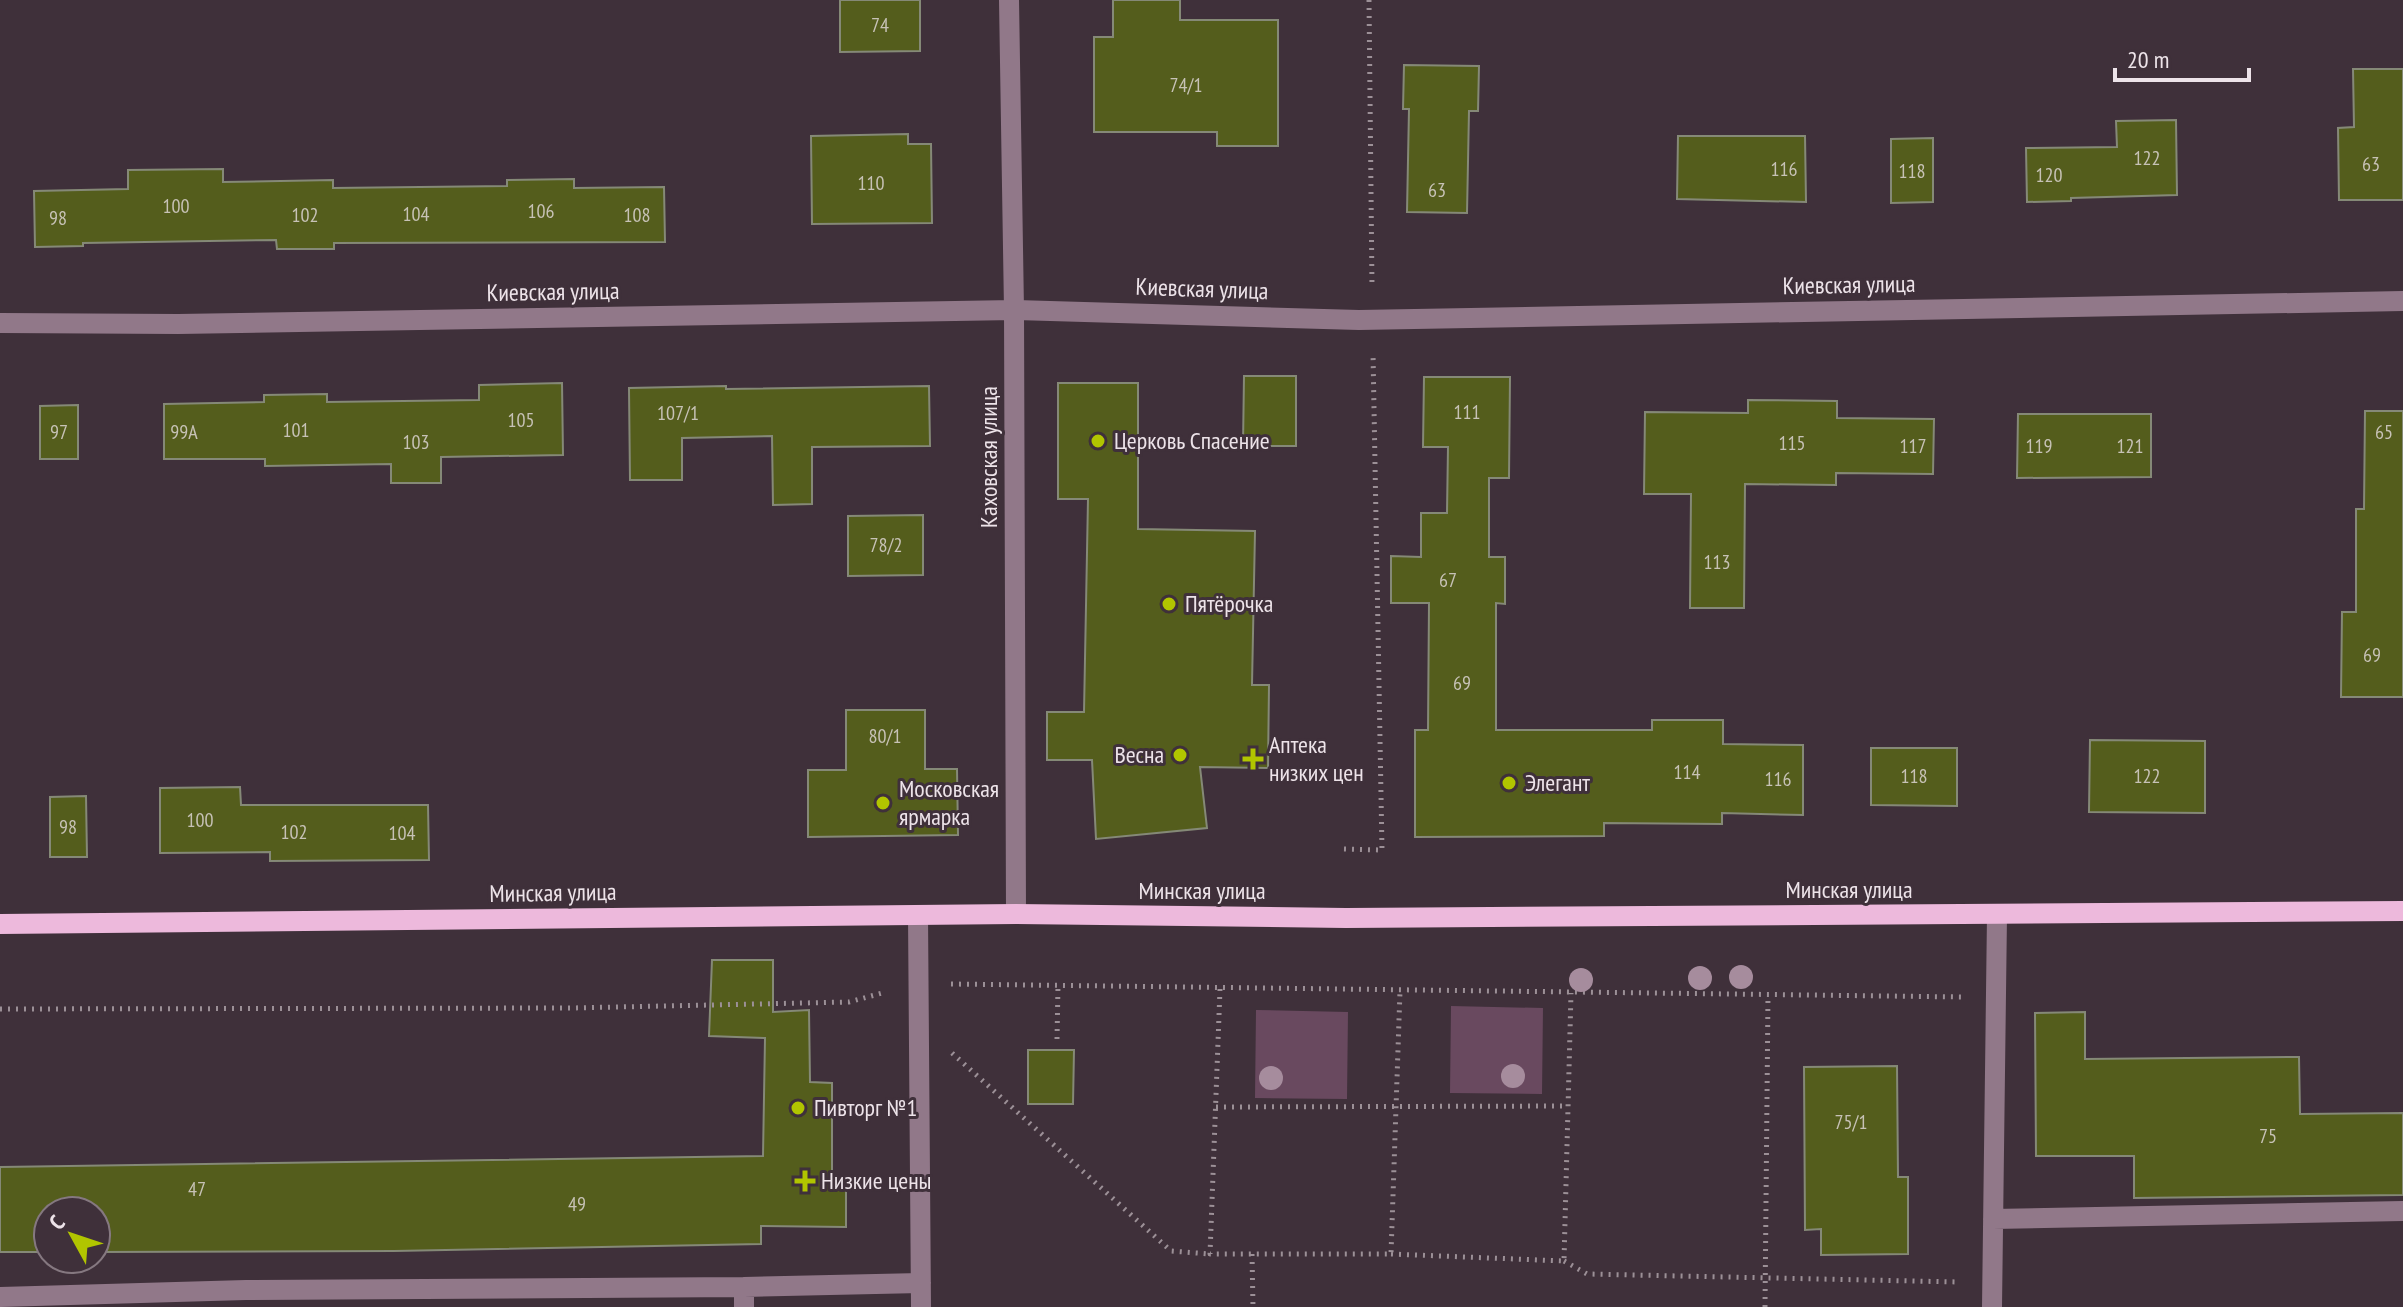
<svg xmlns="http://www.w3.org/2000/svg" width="2403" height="1307" viewBox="0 0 2403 1307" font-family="'PT Sans Narrow',sans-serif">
  <rect width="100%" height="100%" fill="#3f303a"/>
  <path fill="#69495f" d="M1451,1006L1543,1008L1542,1094L1450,1093Z
    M1256,1010L1348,1012L1347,1099L1255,1098Z"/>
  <path fill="#545d1c" stroke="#858977" stroke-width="2" d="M840,0H920V51L840,52Z
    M1113,0H1180V20H1278V146H1217V132H1094V37H1113Z
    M1404,65L1479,66L1478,111H1469L1467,213L1407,212L1409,109H1403Z
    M2353,69H2403V200H2339L2338,128L2354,127Z
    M2176,120L2177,195L2071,198V201L2027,202L2026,148L2117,147L2116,121Z
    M908,134V144H931L932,223L812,224L811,136Z
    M1678,136H1805L1806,202L1677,199Z
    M1933,138V202L1891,203V139Z
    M223,169V182L333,180V188L507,186V180L574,179V188L664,187L665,242L334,243V249H277L276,240L83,243V246L35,247L34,191L128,189V170Z
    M1244,376H1296V446H1243Z
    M1424,377H1510L1509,478H1489V557H1505V604L1496,603V730H1652V720H1723V744L1803,745V815L1722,813V824L1604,823V836L1415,837V730H1428L1429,603H1391V556L1421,557V513H1447L1448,447H1423Z
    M562,383L563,455L441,457V483H391V464L265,466V459H164V404L264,402V395L327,394V402L479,400V385Z
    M1058,383H1138V529L1255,531L1252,685H1269L1268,768L1200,767L1207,828L1096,839L1092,760H1047V712H1084L1088,499H1058Z
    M726,386V389L929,386L930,446L812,447V504L773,505L772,436L682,438V480H630L629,388Z
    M1748,400L1837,401V418L1934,419L1933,474L1836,473V485L1745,484L1744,608H1690L1691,494H1644L1645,412L1748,413Z
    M78,405V459H40V406Z
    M2365,411H2403V697H2341L2342,612H2356V509H2364Z
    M2018,414H2151V477L2017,478Z
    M923,515V575L848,576V516Z
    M846,710H925V769H957L958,835L808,837V770H846Z
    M2090,740L2205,741V813L2089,812Z
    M1871,748H1957V806L1871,805Z
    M240,787L241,805H428L429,860L270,861V852L160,853V788Z
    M86,796L87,857H50V797Z
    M712,960H773V1012L809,1010L810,1082L832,1083V1186H846V1227L761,1226V1244L394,1251L96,1252V1211H48V1252H0V1167L763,1156L765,1038L709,1036Z
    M2085,1012V1059L2299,1057L2300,1114L2403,1113V1195L2134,1198V1156H2036L2035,1013Z
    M1028,1050H1074L1073,1104H1028Z
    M1897,1066L1898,1177H1908V1254L1821,1255V1229L1805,1230L1804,1067Z"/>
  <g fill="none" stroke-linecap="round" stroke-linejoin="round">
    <path stroke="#9c9097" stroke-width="5" stroke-dasharray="2 6" stroke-linecap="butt" d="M1369,0L1372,287
      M1344,849L1382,850L1373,353
      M951,984L1964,997
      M1220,989L1210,1254H1391L1400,991
      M0,1009L571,1008L849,1002L886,992
      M1057,1039L1058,986
      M952,1053L1171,1251L1210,1254
      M1216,1107L1568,1106
      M1252,1254L1253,1307
      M1391,1254L1564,1261L1571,993
      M1564,1261L1587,1274L1959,1282
      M1765,1307L1768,995"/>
    <path stroke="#917889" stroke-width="20" d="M1009,0L1014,310L1016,914
      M0,323L178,324L1014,310L1359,320L2403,301
      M918,915L921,1307
      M1993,1219L2403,1211
      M0,1297L246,1290L744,1287
      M744,1307V1287L921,1283
      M1992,1307L1997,915"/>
    <path stroke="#edb9dc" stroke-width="20" d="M0,924L1016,914L1346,918L2403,911"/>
  </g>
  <g fill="#a68c9d">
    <circle cx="1741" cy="977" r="12"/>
    <circle cx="1700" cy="978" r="12"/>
    <circle cx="1581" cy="980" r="12"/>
    <circle cx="1513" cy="1076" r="12"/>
    <circle cx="1271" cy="1078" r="12"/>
  </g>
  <g fill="#b1c500" stroke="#3f303a" stroke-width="3">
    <circle cx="1098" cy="441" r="8"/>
    <circle cx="1169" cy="604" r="8"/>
    <circle cx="1180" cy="755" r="8"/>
    <path d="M1249 747h8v8h8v8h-8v8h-8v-8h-8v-8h8z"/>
    <circle cx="1509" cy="783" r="8"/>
    <circle cx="883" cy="803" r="8"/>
    <circle cx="798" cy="1108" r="8"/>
    <path d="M801 1169h8v8h8v8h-8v8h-8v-8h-8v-8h8z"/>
  </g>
  <g text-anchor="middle" stroke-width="6" stroke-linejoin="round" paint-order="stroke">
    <g font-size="20" fill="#c7c2b6">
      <text x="880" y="32">74</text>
      <text x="1186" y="92">74/1</text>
      <text x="2147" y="165">122</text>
      <text x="2371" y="171">63</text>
      <text x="1784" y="176">116</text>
      <text x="1912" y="178">118</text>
      <text x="2049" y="182">120</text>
      <text x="871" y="190">110</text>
      <text x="1437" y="197">63</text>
      <text x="176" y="213">100</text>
      <text x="541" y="218">106</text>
      <text x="416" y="221">104</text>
      <text x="305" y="222">102</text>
      <text x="637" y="222">108</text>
      <text x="58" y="225">98</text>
      <text x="1467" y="419">111</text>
      <text x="678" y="420">107/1</text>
      <text x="521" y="427">105</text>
      <text x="296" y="437">101</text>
      <text x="59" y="439">97</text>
      <text x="184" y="439">99А</text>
      <text x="2384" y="439">65</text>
      <text x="416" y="449">103</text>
      <text x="1792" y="450">115</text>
      <text x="1913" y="453">117</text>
      <text x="2039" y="453">119</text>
      <text x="2130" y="453">121</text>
      <text x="886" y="552">78/2</text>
      <text x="1717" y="569">113</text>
      <text x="1448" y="587">67</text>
      <text x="2372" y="662">69</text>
      <text x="1462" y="690">69</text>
      <text x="885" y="743">80/1</text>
      <text x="1687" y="779">114</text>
      <text x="1914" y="783">118</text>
      <text x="2147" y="783">122</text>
      <text x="1778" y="786">116</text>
      <text x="200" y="827">100</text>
      <text x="68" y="834">98</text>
      <text x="294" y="839">102</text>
      <text x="402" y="840">104</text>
      <text x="1851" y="1129">75/1</text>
      <text x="2268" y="1143">75</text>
      <text x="197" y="1196">47</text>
      <text x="577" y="1211">49</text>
    </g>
    <g font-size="24" fill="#ede3e9" stroke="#3f303a">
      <text transform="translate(1849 285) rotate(-1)" y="8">Киевская улица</text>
      <text transform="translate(1202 289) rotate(2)" y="8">Киевская улица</text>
      <text transform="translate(553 292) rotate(-1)" y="8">Киевская улица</text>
      <text transform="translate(989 457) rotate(-90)" y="8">Каховская улица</text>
      <text x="1849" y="898">Минская улица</text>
      <text x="1202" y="899">Минская улица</text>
      <text transform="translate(553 893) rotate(-1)" y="8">Минская улица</text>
    </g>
    <g font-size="24" fill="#ede3e9" stroke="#3f303a" text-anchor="start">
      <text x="1114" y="449">Церковь Спасение</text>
      <text x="1185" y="612">Пятёрочка</text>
      <text x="1269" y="753">Аптека<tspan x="1269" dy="28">низких цен</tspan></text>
      <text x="1164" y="763" text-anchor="end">Весна</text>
      <text x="1525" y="791">Элегант</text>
      <text x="899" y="797">Московская<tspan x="899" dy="28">ярмарка</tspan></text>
      <text x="814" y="1116">Пивторг №1</text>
      <text x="821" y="1189">Низкие цены</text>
    </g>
  </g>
  <g transform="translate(72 1235) rotate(310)"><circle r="38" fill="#3f303a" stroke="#857880" stroke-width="2"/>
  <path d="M0-6L14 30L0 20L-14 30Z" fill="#b1c500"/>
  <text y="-12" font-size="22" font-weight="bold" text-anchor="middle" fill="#ede3e9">С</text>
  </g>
  <path d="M2115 68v12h134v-12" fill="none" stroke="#ede3e9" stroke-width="4"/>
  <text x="2127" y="68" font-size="24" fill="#ede3e9" stroke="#3f303a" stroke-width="6" paint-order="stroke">20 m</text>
</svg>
